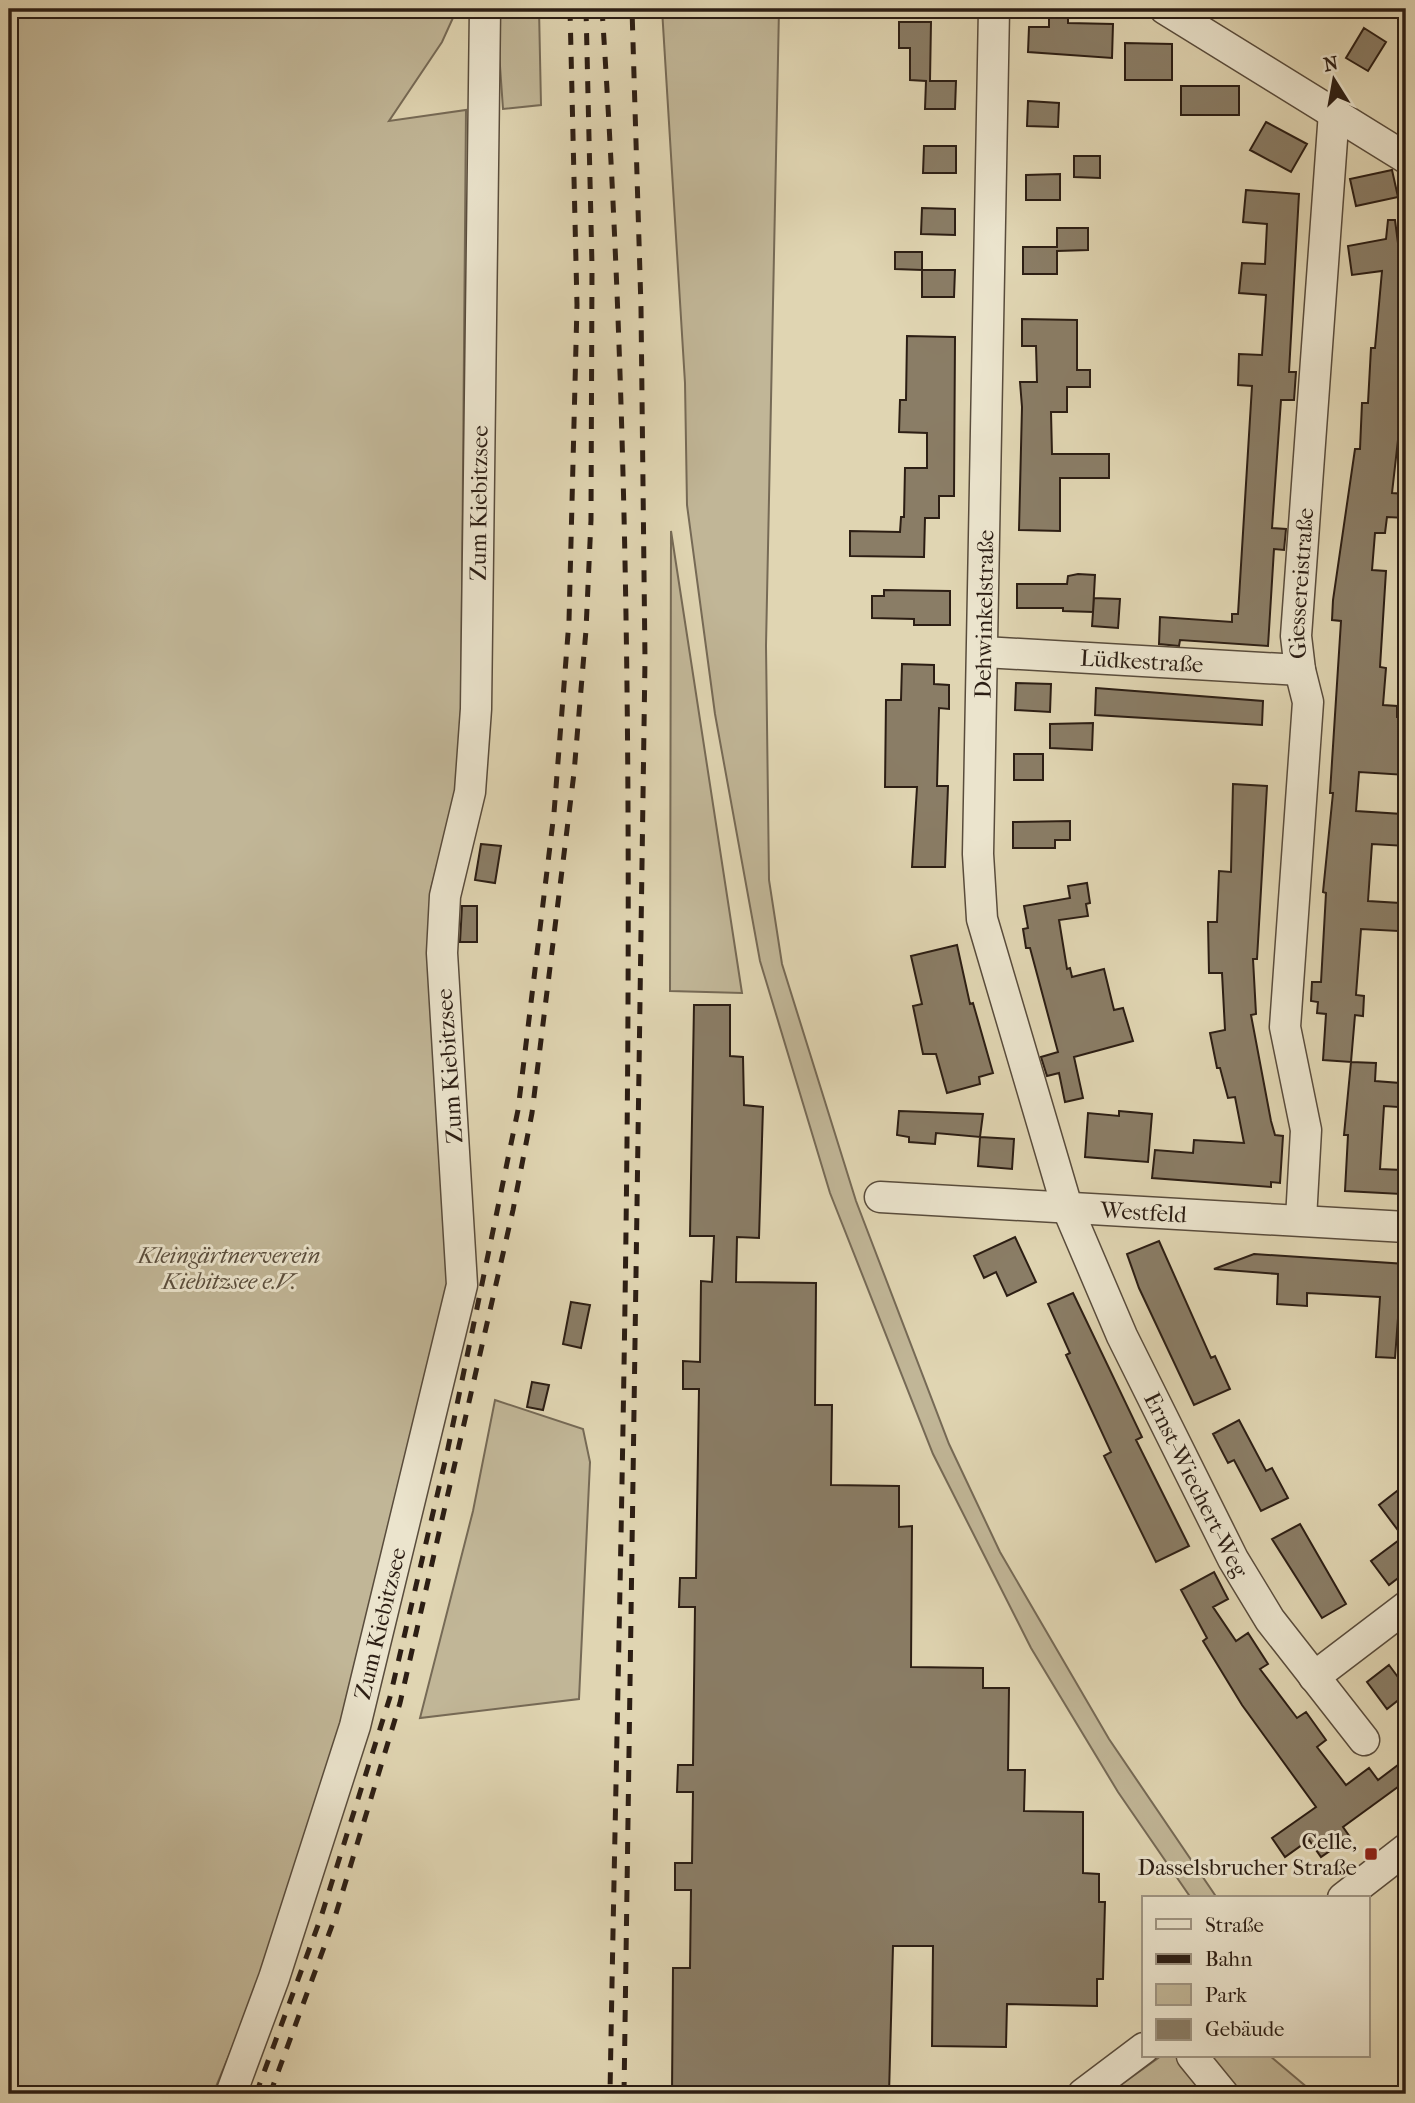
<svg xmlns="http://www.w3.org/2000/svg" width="1415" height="2103" viewBox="0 0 1415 2103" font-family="'IM FELL French Canon',serif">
  <rect width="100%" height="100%" fill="#e0d5b2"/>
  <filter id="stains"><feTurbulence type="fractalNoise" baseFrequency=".00286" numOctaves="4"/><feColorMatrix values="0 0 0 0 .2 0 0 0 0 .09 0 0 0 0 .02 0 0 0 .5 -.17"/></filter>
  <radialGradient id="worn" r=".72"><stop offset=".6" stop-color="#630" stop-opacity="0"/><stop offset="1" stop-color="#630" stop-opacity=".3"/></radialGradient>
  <path fill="#c1b697" stroke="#766a56" stroke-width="2" d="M9,9H457L442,42L389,121L466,110L461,709L457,789L431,889L429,956L449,1287L340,1727L263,1973L213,2094H9Z
    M496,9H539L541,105L503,109Z
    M662,9H779L766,646L769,880L782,964L856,1201L949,1444L1000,1552L1109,1739L1217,1898H1191L1118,1792L1031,1648L933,1454L830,1193L760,961L715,714L687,505L685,383Z
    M671,531L742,993L670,991Z
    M495,1400L583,1429L590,1462L579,1699L420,1718L473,1511Z
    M1161,2056H1270L1315,2094H1108Z"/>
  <path fill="#8a7d66" stroke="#2c1e14" stroke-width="2" d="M1049,12L1068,13V23L1113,24L1112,58L1028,52L1029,27H1049Z
    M899,22H931L930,81H956L955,109H925L926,81L910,80V48H899Z
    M1364,28L1386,42L1368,71L1346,58Z
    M1125,43L1172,44V80H1125Z
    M1181,86H1239V115H1181Z
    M1028,101L1059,103L1058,127L1027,126Z
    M1266,122L1307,144L1291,172L1250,150Z
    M924,146H956V173H923Z
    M1074,156H1100V178L1074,177Z
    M1392,170L1398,197L1356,206L1350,179Z
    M1060,174V200H1026V175Z
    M1246,190L1299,194L1289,372H1296L1294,400H1281L1272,528L1286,529L1284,550L1274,549L1268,646L1180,640L1179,646L1159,644L1160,617L1232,622V614H1238L1252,386L1238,385L1239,354L1262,355L1266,295L1239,293L1242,263L1265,264L1267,224L1243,222Z
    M922,208L955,209V235L921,234Z
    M1388,220H1395L1402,274L1406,273L1403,363H1406V431H1399L1392,493L1406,494V518L1387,517L1385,533H1375L1372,570L1386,571L1380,667L1386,668L1383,705L1397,706V717H1406V775L1359,772L1356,811L1402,814L1401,822L1406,823V846L1372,844L1368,901L1400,903L1398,931L1361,929L1356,995L1364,996L1363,1016L1355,1015L1351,1062L1323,1060L1326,1014L1317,1013L1318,1002L1311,1001L1312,982H1321L1326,893L1323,892L1333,793H1330L1341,621L1332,620L1333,600L1355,449H1360L1362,403H1368L1371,348H1375L1382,271L1352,275L1348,246L1386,239Z
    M1057,228H1088V250L1057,251V274H1023V247H1057Z
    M895,252H922V270L895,269Z
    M922,270H955L954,297H922Z
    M1022,319L1077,320V370H1090V387H1067V412H1051L1052,454H1109V478H1060V531L1019,530L1022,407L1020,382H1037L1036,346H1022Z
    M907,336L955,337L954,496H939V518H925L924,557L850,556V531L900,532L901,517H904L905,468H927V433L899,432L900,400H906Z
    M1078,574L1095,575L1093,612L1063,611V608H1017V584H1067L1068,576Z
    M884,590L950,591V625H914V619L872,618V596H884Z
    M1094,598L1120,599L1118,628L1092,626Z
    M902,664L934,665V684L949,685V709L939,708L937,786H948L945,867H912L917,787H885L886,700H901Z
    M1016,683L1051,684L1050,712L1015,710Z
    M1096,688L1263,701L1262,725L1095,715Z
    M1093,723L1092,750L1050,748V724Z
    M1014,754H1043V780H1014Z
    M1233,784L1267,786L1257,959H1253L1256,1014L1251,1015L1271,1121L1275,1135L1283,1136L1280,1183L1271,1182V1187L1152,1178L1155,1150L1193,1153L1194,1140L1244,1143L1235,1097L1228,1098L1220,1068H1217L1210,1033L1225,1030L1222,973H1209L1208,922H1217L1219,871L1231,872Z
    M1070,821V840H1055V848H1013V822Z
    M481,844L501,846L495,883L475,880Z
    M1087,883L1090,903L1086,904L1088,916L1059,920L1067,969L1070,968L1072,977L1104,969L1114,1010L1123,1008L1133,1041L1074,1057L1083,1098L1065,1102L1059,1073L1047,1076L1041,1057L1058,1052L1030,948H1026L1023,929L1028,928L1024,906L1070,898L1068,886Z
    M462,906H477V942H460Z
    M957,945L970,1004L973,1003L993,1073L979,1077L980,1084L947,1093L936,1054H923L913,1006L922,1004L911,956Z
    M694,1005H730V1056L743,1057L744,1105L763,1107L759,1238L737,1237L736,1282L816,1283L815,1405H832L831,1485L899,1486V1527L912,1526L911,1667L983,1668V1688H1009L1008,1770H1025L1024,1811L1083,1812V1873L1099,1874V1902H1105L1103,1979H1097V2006L1007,2004L1006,2047L932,2046L933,1946H893L889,2094H672L673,1968H690L691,1890H675V1863H692L693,1792H677L678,1765H693L695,1607H679L680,1578H696L699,1389H683V1361L700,1362L701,1281L712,1282L714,1236H690Z
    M1351,1062L1376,1063L1375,1081L1400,1083L1398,1107L1384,1106L1380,1169L1402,1170L1401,1194L1345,1191L1348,1135H1344Z
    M899,1111L983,1114L980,1137L936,1133L935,1144L909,1142V1137L897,1135Z
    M1119,1111L1152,1114L1148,1162L1085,1157L1088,1113L1119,1116Z
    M980,1137L1014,1139L1012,1169L978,1166Z
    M1015,1237L1036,1282L1007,1296L996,1272L984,1278L974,1256Z
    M1159,1241L1211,1358L1215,1356L1230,1389L1194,1405L1139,1288L1127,1254Z
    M1254,1254L1406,1264V1319L1398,1318L1395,1358L1376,1357L1380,1297L1307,1293V1306L1277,1304L1278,1274L1214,1269Z
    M1073,1293L1142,1437L1136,1440L1189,1546L1156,1562L1104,1456L1111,1452L1066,1355L1070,1353L1048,1304Z
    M571,1302L590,1305L581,1348L563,1344Z
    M532,1382L549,1385L543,1410L527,1407Z
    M1239,1420L1266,1471L1272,1468L1288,1498L1261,1511L1234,1460L1228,1463L1213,1434Z
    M1406,1484V1572L1389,1585L1371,1561L1403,1537L1379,1505Z
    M1300,1524L1346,1604L1322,1618L1272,1539Z
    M1214,1572L1228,1599L1213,1607L1236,1641L1248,1633L1268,1664L1260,1669L1297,1718L1306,1712L1326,1740L1317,1747L1346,1785L1369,1768L1378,1780L1398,1765L1406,1777V1781L1343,1827L1350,1837L1321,1857L1309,1840L1285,1857L1272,1838L1316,1807L1242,1705L1203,1641L1207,1638L1181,1590Z
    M1389,1665L1406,1688V1694L1387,1709L1367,1682Z"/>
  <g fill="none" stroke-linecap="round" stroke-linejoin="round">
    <defs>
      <g id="minor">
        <path id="s1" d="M994,9L978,854L982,919L1067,1207L1122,1336L1233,1559L1270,1620L1364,1740"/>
        <path d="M1165,9L1406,158"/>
        <path id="s2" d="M984,652L1300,670"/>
        <path id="s3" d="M880,1197L1406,1227"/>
        <path id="s4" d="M1301,1219L1306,1130L1285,1027L1308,702L1300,670L1296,636L1334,112"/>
        <path d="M1314,1677L1406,1607"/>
        <path d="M1343,1898L1406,1849"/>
        <path d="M1192,2056L1223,2094"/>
        <path id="s5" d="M231,2094L274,1978L355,1726L462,1285L442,953L445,896L470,792L476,709L485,9"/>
        <path d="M1083,2094L1144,2048"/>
      </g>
    </defs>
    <use href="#minor" stroke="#594c3c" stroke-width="33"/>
    <use href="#minor" stroke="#ebe4cd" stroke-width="30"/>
    <path stroke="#2c1e14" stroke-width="5" stroke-dasharray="12 12" stroke-linecap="butt" d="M602,9C648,703 622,1399 610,2094
      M256,2094L321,1917L390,1697L447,1453L518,1110L554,813L569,621L577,305L570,9
      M270,2094L334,1920L400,1703L513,1210L532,1113L574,773L586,630L591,520L592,266L586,9
      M624,2094L645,660L641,308L632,9"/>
  </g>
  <rect fill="#8f2418" stroke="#ebe4cd" stroke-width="2.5" x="1364" y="1847" width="14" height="14" rx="3.5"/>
  <g text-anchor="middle" stroke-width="6" stroke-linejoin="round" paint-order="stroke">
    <g font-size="23" fill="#2c1e14" stroke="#ebe4cd">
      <text dy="8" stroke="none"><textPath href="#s5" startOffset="1628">Zum Kiebitzsee</textPath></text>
      <text dy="8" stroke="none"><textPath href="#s4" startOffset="640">Giessereistraße</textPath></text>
      <text transform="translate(984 614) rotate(-89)" y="8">Dehwinkelstraße</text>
      <text dy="8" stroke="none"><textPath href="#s2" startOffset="158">Lüdkestraße</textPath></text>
      <text transform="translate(449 1066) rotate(-94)" y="8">Zum Kiebitzsee</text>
      <text dy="8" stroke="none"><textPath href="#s3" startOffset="264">Westfeld</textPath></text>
      <text dy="8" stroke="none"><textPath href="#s1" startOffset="1517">Ernst-Wiechert-Weg</textPath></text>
      <text dy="8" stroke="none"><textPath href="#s5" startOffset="494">Zum Kiebitzsee</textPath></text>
    </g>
    <g font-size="23" font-style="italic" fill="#594c3b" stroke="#ebe4cd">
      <text x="229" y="1263">Kleingärtnerverein<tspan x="229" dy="26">Kiebitzsee e.V.</tspan></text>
    </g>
    <g font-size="23" fill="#2c1e14" stroke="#ebe4cd" text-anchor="end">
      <text x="1357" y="1849">Celle,<tspan x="1357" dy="26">Dasselsbrucher Straße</tspan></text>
    </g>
  </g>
  <rect width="1415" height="2103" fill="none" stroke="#e0d5b2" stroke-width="35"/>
  <rect x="10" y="10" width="1394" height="2082" fill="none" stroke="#2c1e14" stroke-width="3.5"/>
  <rect x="18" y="18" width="1380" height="2068" fill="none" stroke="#2c1e14" stroke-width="2"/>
  <rect x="1142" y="1896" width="228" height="161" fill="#ebe4cd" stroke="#9f9583" stroke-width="2"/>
  <rect x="1156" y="1919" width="35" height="10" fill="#ebe4cd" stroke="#9f9583" stroke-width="2"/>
  <text x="1205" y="1932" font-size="21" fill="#2c1e14">Straße</text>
  <rect x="1156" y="1954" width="35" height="10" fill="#2c1e14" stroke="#9f9583" stroke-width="2"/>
  <text x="1205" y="1966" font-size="21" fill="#2c1e14">Bahn</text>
  <rect x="1156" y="1984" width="35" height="21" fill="#c1b697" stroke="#9f9583" stroke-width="2"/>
  <text x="1205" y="2002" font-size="21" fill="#2c1e14">Park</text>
  <rect x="1156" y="2019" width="35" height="21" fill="#8a7d66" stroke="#9f9583" stroke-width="2"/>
  <text x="1205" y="2036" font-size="21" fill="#2c1e14">Gebäude</text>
  <g transform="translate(1334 80) rotate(349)" stroke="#ebe4cd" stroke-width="5" paint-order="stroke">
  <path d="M0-5L12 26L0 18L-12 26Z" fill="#2c1e14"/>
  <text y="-10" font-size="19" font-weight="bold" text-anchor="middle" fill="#2c1e14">N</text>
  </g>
  <rect width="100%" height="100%" filter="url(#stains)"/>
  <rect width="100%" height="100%" fill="url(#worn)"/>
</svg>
